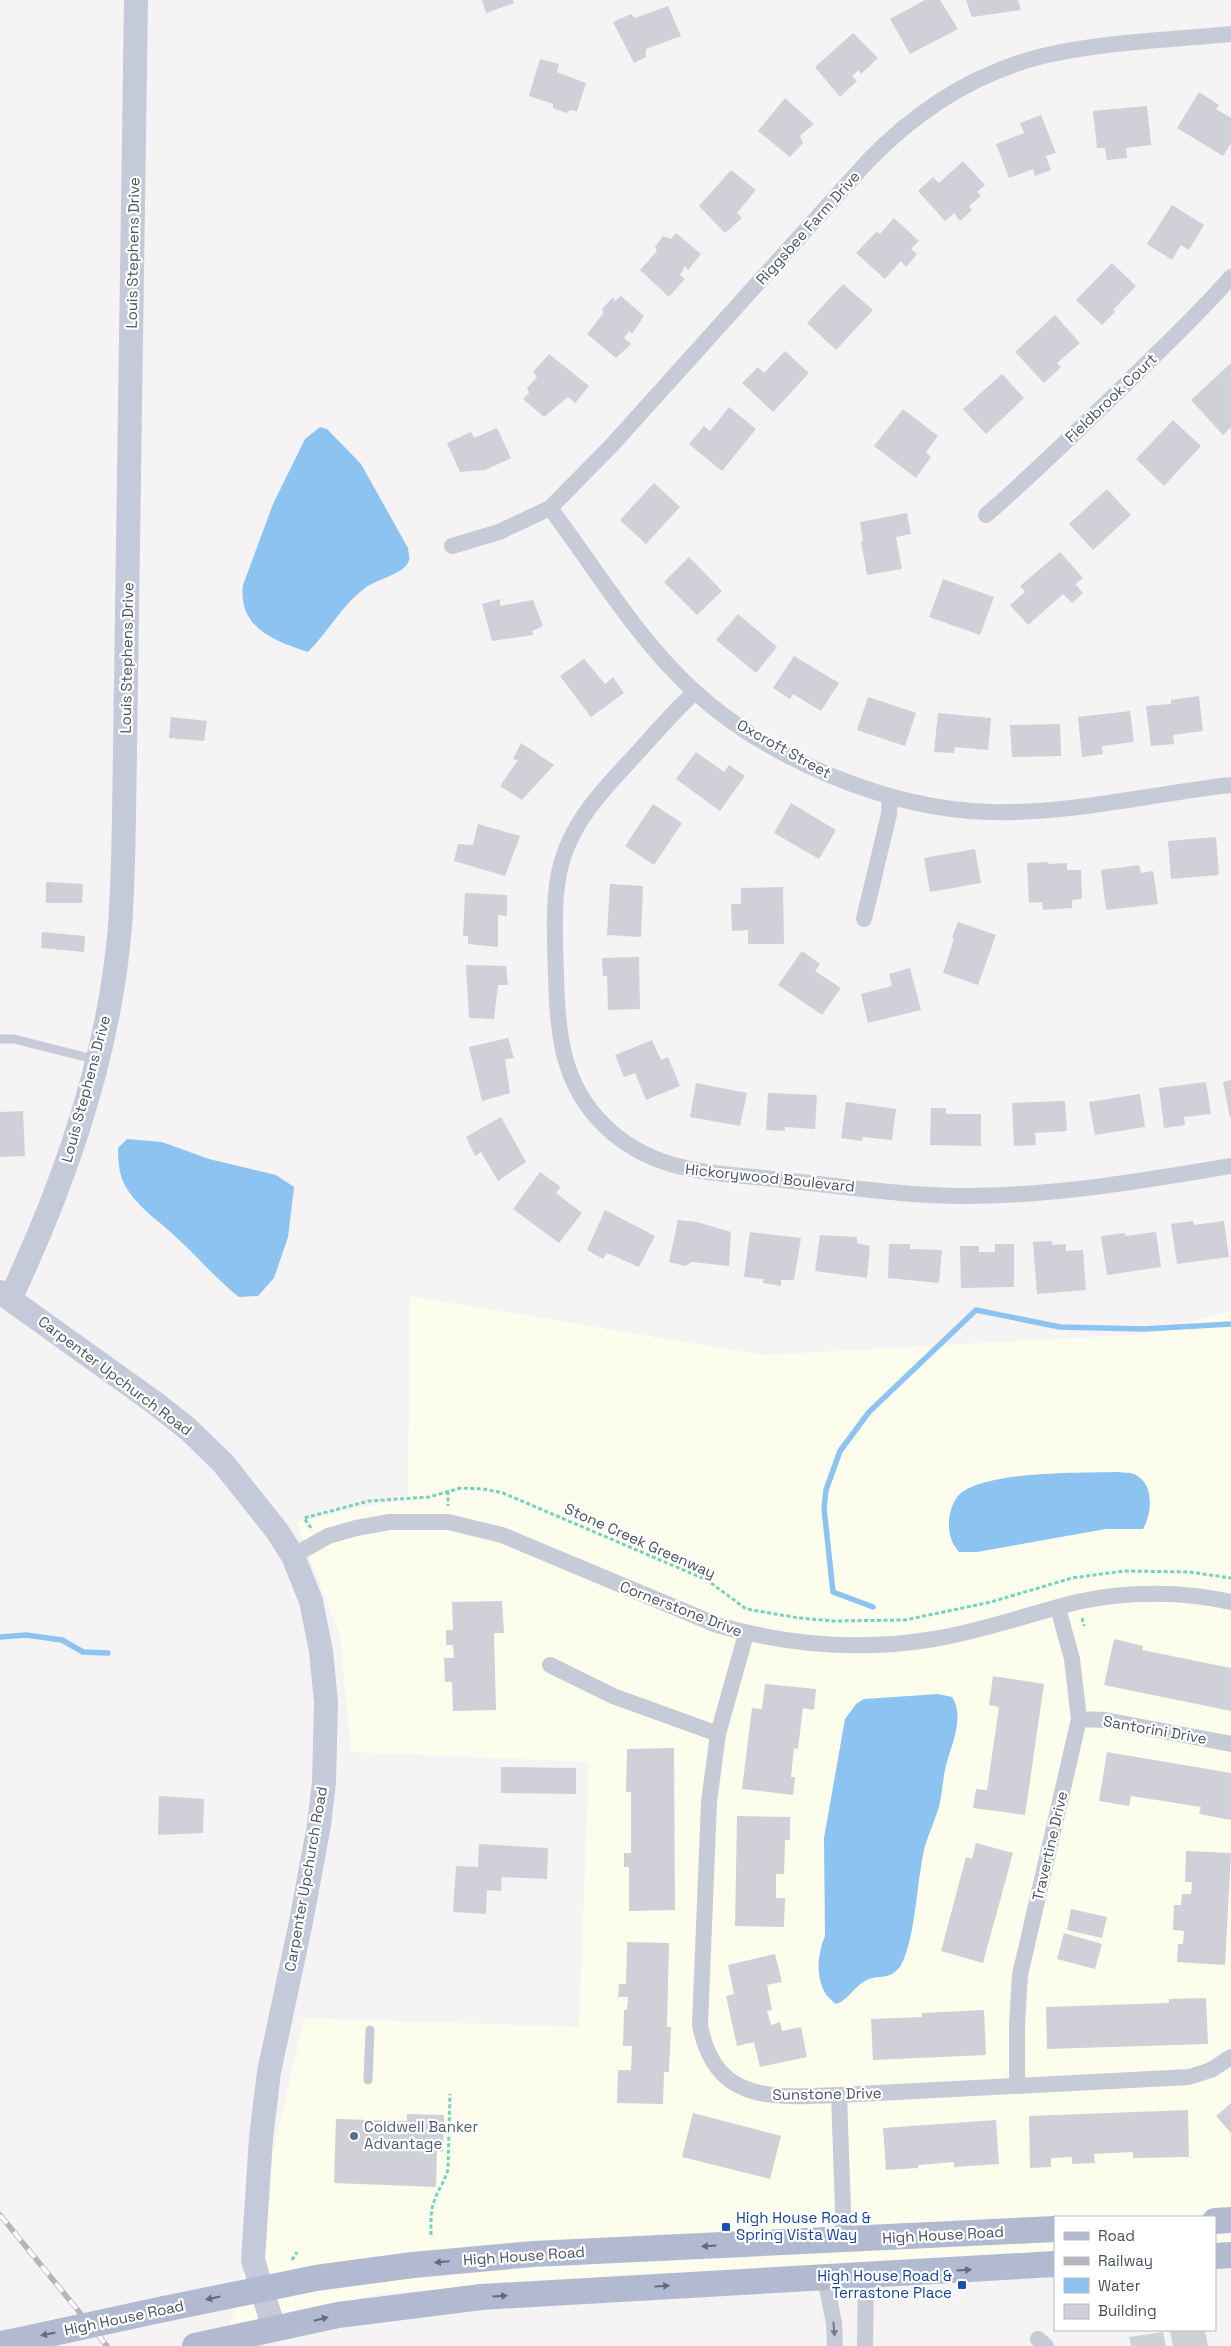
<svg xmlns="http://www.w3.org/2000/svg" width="1231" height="2346" viewBox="0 0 1231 2346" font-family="'Space Grotesk',sans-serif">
  <rect width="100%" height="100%" fill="#f5f3f3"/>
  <path fill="#fdfdee" d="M410,1296L764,1355L1145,1334L1231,1311V2244L1215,2245V2217H1055V2254L384,2293L229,2328L261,2205L304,2018L579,2027L589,1762L351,1752L340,1635L296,1522L408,1498Z"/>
  <path fill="#8dc3f1" d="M320,427L327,429L361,464L408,548C408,552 410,556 409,560C407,573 375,580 365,588C342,605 328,632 308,652C274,641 238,628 243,585L273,504L305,439Z
    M127,1139L162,1142L209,1159L276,1175L294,1187L288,1237L274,1278L258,1296L239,1297C217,1280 199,1258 178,1239C162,1223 142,1211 129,1192C119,1178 118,1164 118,1148Z
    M1118,1472C1123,1473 1129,1472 1134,1474C1155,1483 1152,1514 1143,1529H1106L977,1552H959C956,1548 952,1543 951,1538C946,1525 950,1501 962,1492C993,1471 1080,1473 1118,1472Z
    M938,1694L952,1697C963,1713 955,1737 949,1755C943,1772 943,1789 939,1807C935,1820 929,1833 925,1846C922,1857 921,1869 919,1880C916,1902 912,1946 901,1965C890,1982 879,1973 865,1981C854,1987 847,2001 836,2004C814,1990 816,1957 825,1936L824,1838L845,1719L856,1704L864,1699Z"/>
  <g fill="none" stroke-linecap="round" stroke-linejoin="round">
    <path stroke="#8dc3f1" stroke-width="5.5" d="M873,1607L833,1592L824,1508L826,1490L840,1451L869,1412L976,1310L1060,1327L1144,1329L1231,1324
      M0,1637L26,1635L62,1640L83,1652L108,1653"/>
  </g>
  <path fill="#cfd0d8" d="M482,0H513L514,3L486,13Z
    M925,0H940L958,29L910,54L890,19Z
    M966,0H1018L1021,10L972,17Z
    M668,6L681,36L646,49V57L634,63L613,22L631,14L635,18Z
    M853,33L878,58L861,74L859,70L852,76L857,81L840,97L815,67Z
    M540,59L559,64L557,72L586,83L577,111L571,110L566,113L553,108V104L529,96Z
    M1199,92L1219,105L1216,109L1231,118V143L1223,156L1177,128Z
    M785,98L814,124L800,136L803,143L790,157L758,131Z
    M1147,106L1151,145L1126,148L1127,158L1107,160L1105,148H1097L1093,111Z
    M1041,115L1056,153L1046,156L1051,170L1035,176L1033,169L1009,178L996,144L1024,133L1020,123Z
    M963,161L985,185L977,192L981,196L969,206L972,210L960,221L954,213L945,221L918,191L933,177L939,183Z
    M731,170L756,190L737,213L742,218L725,233L699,206Z
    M1172,205L1204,225L1189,250L1181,245L1172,260L1147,244Z
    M894,218L919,241L911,249L917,254L906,267L901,261L885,279L856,253L877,231L880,234Z
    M676,233L701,254L688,270L685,266L680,275L685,279L669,297L640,270L657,251L655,247L663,236L671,239Z
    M1112,263L1136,286L1113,310L1115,312L1102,325L1076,300Z
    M843,284L873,310L836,350L807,323Z
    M621,296L644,316L632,334L629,331L624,338L631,344L616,358L587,334L603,314L602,309L613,297L615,301Z
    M1055,315L1080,343L1057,363L1061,367L1044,383L1015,352Z
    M785,351L809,373L773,412L742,383L758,367L764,373Z
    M549,354L589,386L575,403L568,397L544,417L523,399L529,393L527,388L537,377L533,372Z
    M1231,363V427L1223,435L1191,400Z
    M1002,374L1024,398L986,434L963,409Z
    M729,407L756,429L722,471L689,444L704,426L710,431Z
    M903,409L938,436L926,452L931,457L916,478L874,446Z
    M1173,420L1201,446L1164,486L1136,459Z
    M497,428L511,458L485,470L460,472L447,443L471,432L474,438Z
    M654,483L680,507L646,544L620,520Z
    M1107,489L1131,515L1093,550L1069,524Z
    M907,513L911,534L896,537L902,569L867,575L861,541H863L860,522Z
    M1060,552L1083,578L1075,584L1083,593L1072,603L1063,594L1028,625L1010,605L1025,592L1020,586Z
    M689,557L722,591L697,615L664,582Z
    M943,579L994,597L980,635L929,617Z
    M500,599V606L533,600L543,626L532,631L533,635L492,641L482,604Z
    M738,614L777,647L756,673L716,640Z
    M794,656L839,683L821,711L793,694L790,699L773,688Z
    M584,659L605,684L613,677L624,693L591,717L560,676Z
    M1199,696L1203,731L1173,735L1174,744L1151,746L1146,706L1171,704V700Z
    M868,697L916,713L905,746L857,730Z
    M1130,711L1134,742L1102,746L1103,754L1082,757L1078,717Z
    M938,713L991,718L988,750L955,747L954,753L934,752Z
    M171,717L207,721L204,741L169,738Z
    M1060,724L1061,756L1012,757L1010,725Z
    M521,743L554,765L522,800L500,786L518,760L513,759Z
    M696,752L724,772L729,765L745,776L720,811L676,779Z
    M791,803L836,830L819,859L774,833Z
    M653,804L682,823L654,865L625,846Z
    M478,824L520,836L505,876L454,861L458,844L473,845Z
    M1216,837L1219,875L1171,879L1168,841Z
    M975,849L981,883L930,892L924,858Z
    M1048,862V864L1067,863V870H1081L1082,899L1072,900V908L1043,910L1042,902L1029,903L1027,863Z
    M1139,865L1141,873L1153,871L1158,904L1106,910L1101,870Z
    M46,882L83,884L82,903H46Z
    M610,884L643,886L641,937L607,935Z
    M783,887L784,944H748V930L732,931L731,904H741V888Z
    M465,893L507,895V916L498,915V947L468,944V936H463Z
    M958,922L996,935L978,985L943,973L954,939L952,938Z
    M42,932L85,936L84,952L41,948Z
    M802,951L820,964L815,971L841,988L822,1015L778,985Z
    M639,957L640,1009L608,1010L607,976H603L602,958Z
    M466,965L506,966L508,985H498L494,1019L469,1018Z
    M910,968L921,1010L868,1023L861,994L892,986L889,974Z
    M508,1038L514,1058L505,1059L510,1093L482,1101L469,1047Z
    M652,1040L661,1060L668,1057L680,1086L646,1100L635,1073L624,1077L615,1055Z
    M1231,1080V1118H1230L1223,1082Z
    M1206,1082L1211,1114L1184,1117L1185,1125L1164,1128L1159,1088Z
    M696,1083L747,1093L740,1126L690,1117Z
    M768,1093L817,1095L815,1129L785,1127V1131L766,1130Z
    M1140,1094L1145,1127L1095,1135L1089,1102Z
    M1065,1101L1067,1131L1035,1133L1036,1145L1014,1146L1012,1103Z
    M846,1102L896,1109L892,1140L863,1137L862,1141L841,1138Z
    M931,1108H946V1114H981V1146L930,1145Z
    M23,1111L25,1156L0,1157V1112Z
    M501,1117L526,1162L498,1181L481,1152L475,1156L466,1137Z
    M540,1172L561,1187L556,1193L582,1213L559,1243L513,1209Z
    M605,1210L655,1236L639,1267L607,1253L603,1259L587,1250Z
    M678,1220L697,1222L731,1232L729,1266L692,1262L685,1266L669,1262Z
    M1193,1221L1194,1225L1224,1221L1229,1257L1177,1264L1171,1224Z
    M750,1232L801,1238L794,1280H781V1286L763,1283L764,1279L744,1277Z
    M1156,1232L1161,1267L1107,1275L1101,1236L1125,1233V1236Z
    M820,1235L857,1237V1243L870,1246L867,1278L815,1271Z
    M1052,1241V1245L1066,1244V1251L1083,1250L1086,1290L1037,1294L1033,1242Z
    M889,1244H910V1249L942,1250L939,1283L888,1278Z
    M995,1244H1014V1287L961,1288L960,1246H979V1252H995Z
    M502,1601L504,1633H494L496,1710L453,1711L452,1682H445L444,1658H454L453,1645H446V1630H453L452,1602Z
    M1114,1639L1143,1646L1142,1650L1231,1668V1711L1104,1685Z
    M993,1676L1044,1684L1025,1815L973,1808L976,1789L987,1790L999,1707L989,1705Z
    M765,1684L816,1689L814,1710L803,1708L798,1749L794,1748L791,1777H795L793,1795L742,1789L752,1708L762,1709Z
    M674,1748L675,1910L629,1911V1867H624V1853H631V1792H626L627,1749Z
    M1107,1752L1231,1773V1820L1199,1814L1201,1807L1131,1796L1129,1806L1099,1801Z
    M501,1767L576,1768V1794L501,1793Z
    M159,1796L204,1799L203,1833L158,1835Z
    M737,1816L790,1817V1840H785L784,1874H776V1898H785L784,1927L735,1926Z
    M976,1843L1013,1853L983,1963L941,1951L966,1857L972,1859Z
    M479,1844L548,1848L547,1879L502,1877L501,1891L487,1890L486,1914L453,1912L456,1866L478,1867Z
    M1186,1851L1231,1853L1225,1965L1177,1962L1178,1944H1183L1184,1931L1173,1930L1174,1905H1181L1182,1894H1191L1192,1882H1185Z
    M1071,1909L1107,1917L1102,1938L1067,1930Z
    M1064,1933L1102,1944L1095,1969L1057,1959Z
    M627,1942L669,1943L667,2027H671L669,2072H664L663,2104L617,2103L618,2070H631L632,2046H623L624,2010H627L628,1997H618L619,1984H626Z
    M775,1954L782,1982L767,1985L772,2010L767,2011L771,2025L780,2022L782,2031L801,2027L807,2057L760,2067L754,2042L737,2046L726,1996L734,1994L728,1965Z
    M1206,1998L1208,2044L1047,2049L1046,2007L1169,2003V1999Z
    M984,2010L986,2055L873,2060L871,2019L922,2017V2013Z
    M1231,2103V2133L1216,2116Z
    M1188,2110L1189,2157L1133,2158V2152L1094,2154L1095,2163L1072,2164V2157L1051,2158V2167L1030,2168L1029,2116Z
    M693,2113L781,2136L770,2179L682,2157Z
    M407,2114L444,2115L443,2152L437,2151L436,2187L334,2183L336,2119L407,2121Z
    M996,2120L999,2164L954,2167V2162L918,2165V2168L886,2170L883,2128Z
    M1170,2330H1205L1208,2346H1173Z
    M1163,2332L1166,2346H1131L1129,2337Z"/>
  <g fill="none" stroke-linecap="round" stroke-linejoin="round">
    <path stroke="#77d2bc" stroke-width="3" stroke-dasharray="4 2.5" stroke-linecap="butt" d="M448,1491V1506
      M311,1528L304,1518L369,1501L429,1497L461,1488L483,1489L503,1493L707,1580L746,1609L799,1618L835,1621L905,1620L991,1602L1072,1578L1124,1571L1189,1572L1231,1578
      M1082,1618L1084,1626
      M431,2235C431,2223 430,2210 435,2199C439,2188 445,2181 448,2169L450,2094
      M292,2260L297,2252"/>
    <path stroke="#c6cbd7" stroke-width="9" d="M0,1039H14L97,1060
      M368,2080L370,2030"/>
    <path stroke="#c6cbd7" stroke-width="16" d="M550,508C596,569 637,639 694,691C768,759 890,810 991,812C1072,814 1151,794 1231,785
      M986,515C1036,472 1083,425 1130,380C1164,346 1200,313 1231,277
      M452,546L499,532L550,508L612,445L867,162C915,112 974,73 1043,56C1100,42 1171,40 1231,34
      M695,692C675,710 658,730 640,750C609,784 575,816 562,861C552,893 555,941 556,975C557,1032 562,1086 606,1127C656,1175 717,1172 782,1180C842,1186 904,1196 964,1196C1054,1196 1143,1181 1231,1166
      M864,919L889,814L890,797
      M293,1556L328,1536L356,1528L390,1522H448L502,1535L717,1625C787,1645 862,1651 934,1639C983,1631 1029,1614 1077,1602C1126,1591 1182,1591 1231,1602
      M746,1634L718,1734L709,1802L700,2025C715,2105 775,2097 839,2095L1189,2077L1211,2070L1231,2057
      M550,1665L613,1696L718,1734
      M1079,1719L1105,1720L1231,1744
      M1017,2086V2024L1020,1975L1079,1719L1072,1659L1058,1608
      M839,2095L844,2239
      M825,2278L834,2323L835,2346
      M1038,2339L1046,2346
      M865,2346L866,2276"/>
    <path stroke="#c5cadb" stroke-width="24" d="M0,1292L155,1403L188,1429L223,1463L277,1531L293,1556L311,1601L321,1651L326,1702L324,1782L319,1825L301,1922L269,2072L261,2138L253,2260L274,2329
      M10,1299C64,1185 107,1063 119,937C123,897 123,856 124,816L136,0"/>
    <path stroke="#b2bad2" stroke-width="26" d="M1215,2221L1231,2220
      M1215,2256L1231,2255
      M164,2309L316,2278L413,2265L533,2254L1055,2229
      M0,2344L21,2340
      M195,2346L338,2315L481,2297L1055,2264"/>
    <defs>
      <path id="rail" d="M0,2215L107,2346"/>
    </defs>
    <use href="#rail" stroke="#b4b5bd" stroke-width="5.5"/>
    <use href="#rail" stroke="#fff" stroke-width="4" stroke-dasharray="11" stroke-linecap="butt"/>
    <path stroke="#b2bad2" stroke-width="26" d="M21,2340L164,2309"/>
  </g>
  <defs><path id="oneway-solid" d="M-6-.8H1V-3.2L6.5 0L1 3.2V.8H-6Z" transform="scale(1.25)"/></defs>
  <g fill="#636a7d">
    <use href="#oneway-solid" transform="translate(709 2246) rotate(177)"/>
    <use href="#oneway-solid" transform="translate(442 2262) rotate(175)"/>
    <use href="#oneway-solid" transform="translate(964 2270) rotate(-4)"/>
    <use href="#oneway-solid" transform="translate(662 2286) rotate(-3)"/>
    <use href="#oneway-solid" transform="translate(500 2296) rotate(-4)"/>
    <use href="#oneway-solid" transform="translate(213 2298) rotate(168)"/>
    <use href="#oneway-solid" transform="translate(321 2319) rotate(-14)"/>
    <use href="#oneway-solid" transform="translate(48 2334) rotate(168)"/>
  </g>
  <use fill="#757b8a" href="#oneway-solid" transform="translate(834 2329) rotate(85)"/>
  <circle fill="#5c6f8a" stroke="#fff" stroke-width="2" cx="354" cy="2136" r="5"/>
  <g fill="#1a4fb4" stroke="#fff" stroke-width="2">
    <rect x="721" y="2222" width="10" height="10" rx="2.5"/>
    <rect x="957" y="2280" width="10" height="10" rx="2.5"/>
  </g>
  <g text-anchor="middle" stroke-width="4.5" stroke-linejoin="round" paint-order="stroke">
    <g font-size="15" fill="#495061" stroke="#fff">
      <text transform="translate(808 228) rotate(-48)" y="5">Riggsbee Farm Drive</text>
      <text transform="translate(133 253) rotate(-89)" y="5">Louis Stephens Drive</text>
      <text transform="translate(1111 398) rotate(-44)" y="5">Fieldbrook Court</text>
      <text transform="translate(127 658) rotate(-89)" y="5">Louis Stephens Drive</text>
      <text transform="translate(784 749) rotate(29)" y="5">Oxcroft Street</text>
      <text transform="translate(86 1089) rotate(-75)" y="5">Louis Stephens Drive</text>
      <text transform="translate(770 1178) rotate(6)" y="5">Hickorywood Boulevard</text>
      <text transform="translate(115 1376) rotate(37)" y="5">Carpenter Upchurch Road</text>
      <text transform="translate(640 1541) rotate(24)" y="5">Stone Creek Greenway</text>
      <text transform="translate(681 1609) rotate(21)" y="5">Cornerstone Drive</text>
      <text transform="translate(1155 1730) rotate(10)" y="5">Santorini Drive</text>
      <text transform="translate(1050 1846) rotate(-77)" y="5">Travertine Drive</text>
      <text transform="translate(306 1879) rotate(-80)" y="5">Carpenter Upchurch Road</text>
      <text transform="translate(827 2094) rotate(-1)" y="5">Sunstone Drive</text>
      <text transform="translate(943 2235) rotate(-3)" y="5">High House Road</text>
      <text transform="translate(524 2256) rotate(-4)" y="5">High House Road</text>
      <text transform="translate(124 2318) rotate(-12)" y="5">High House Road</text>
    </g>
    <g font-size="15" fill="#4e5e75" stroke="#fff" text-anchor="start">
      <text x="364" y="2132">Coldwell Banker<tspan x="364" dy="17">Advantage</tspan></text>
    </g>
    <g font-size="15" fill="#164399" stroke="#fff" text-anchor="start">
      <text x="736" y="2223">High House Road &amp;<tspan x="736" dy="17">Spring Vista Way</tspan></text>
      <text x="952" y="2281" text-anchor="end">High House Road &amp;<tspan x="952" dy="17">Terrastone Place</tspan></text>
    </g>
  </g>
  <rect x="1054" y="2216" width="162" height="115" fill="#ffffff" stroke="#b6b9c0"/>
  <rect x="1064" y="2232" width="25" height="8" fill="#b2bad2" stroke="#b6b9c0"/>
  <text x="1098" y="2241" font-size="15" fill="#495061">Road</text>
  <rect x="1064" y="2257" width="25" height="8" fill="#b4b5bd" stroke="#b6b9c0"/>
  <text x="1098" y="2266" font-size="15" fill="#495061">Railway</text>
  <rect x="1064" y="2278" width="25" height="15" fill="#8dc3f1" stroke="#b6b9c0"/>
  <text x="1098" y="2291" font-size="15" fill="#495061">Water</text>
  <rect x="1064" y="2304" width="25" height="15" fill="#cfd0d8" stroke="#b6b9c0"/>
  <text x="1098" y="2316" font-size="15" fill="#495061">Building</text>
</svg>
